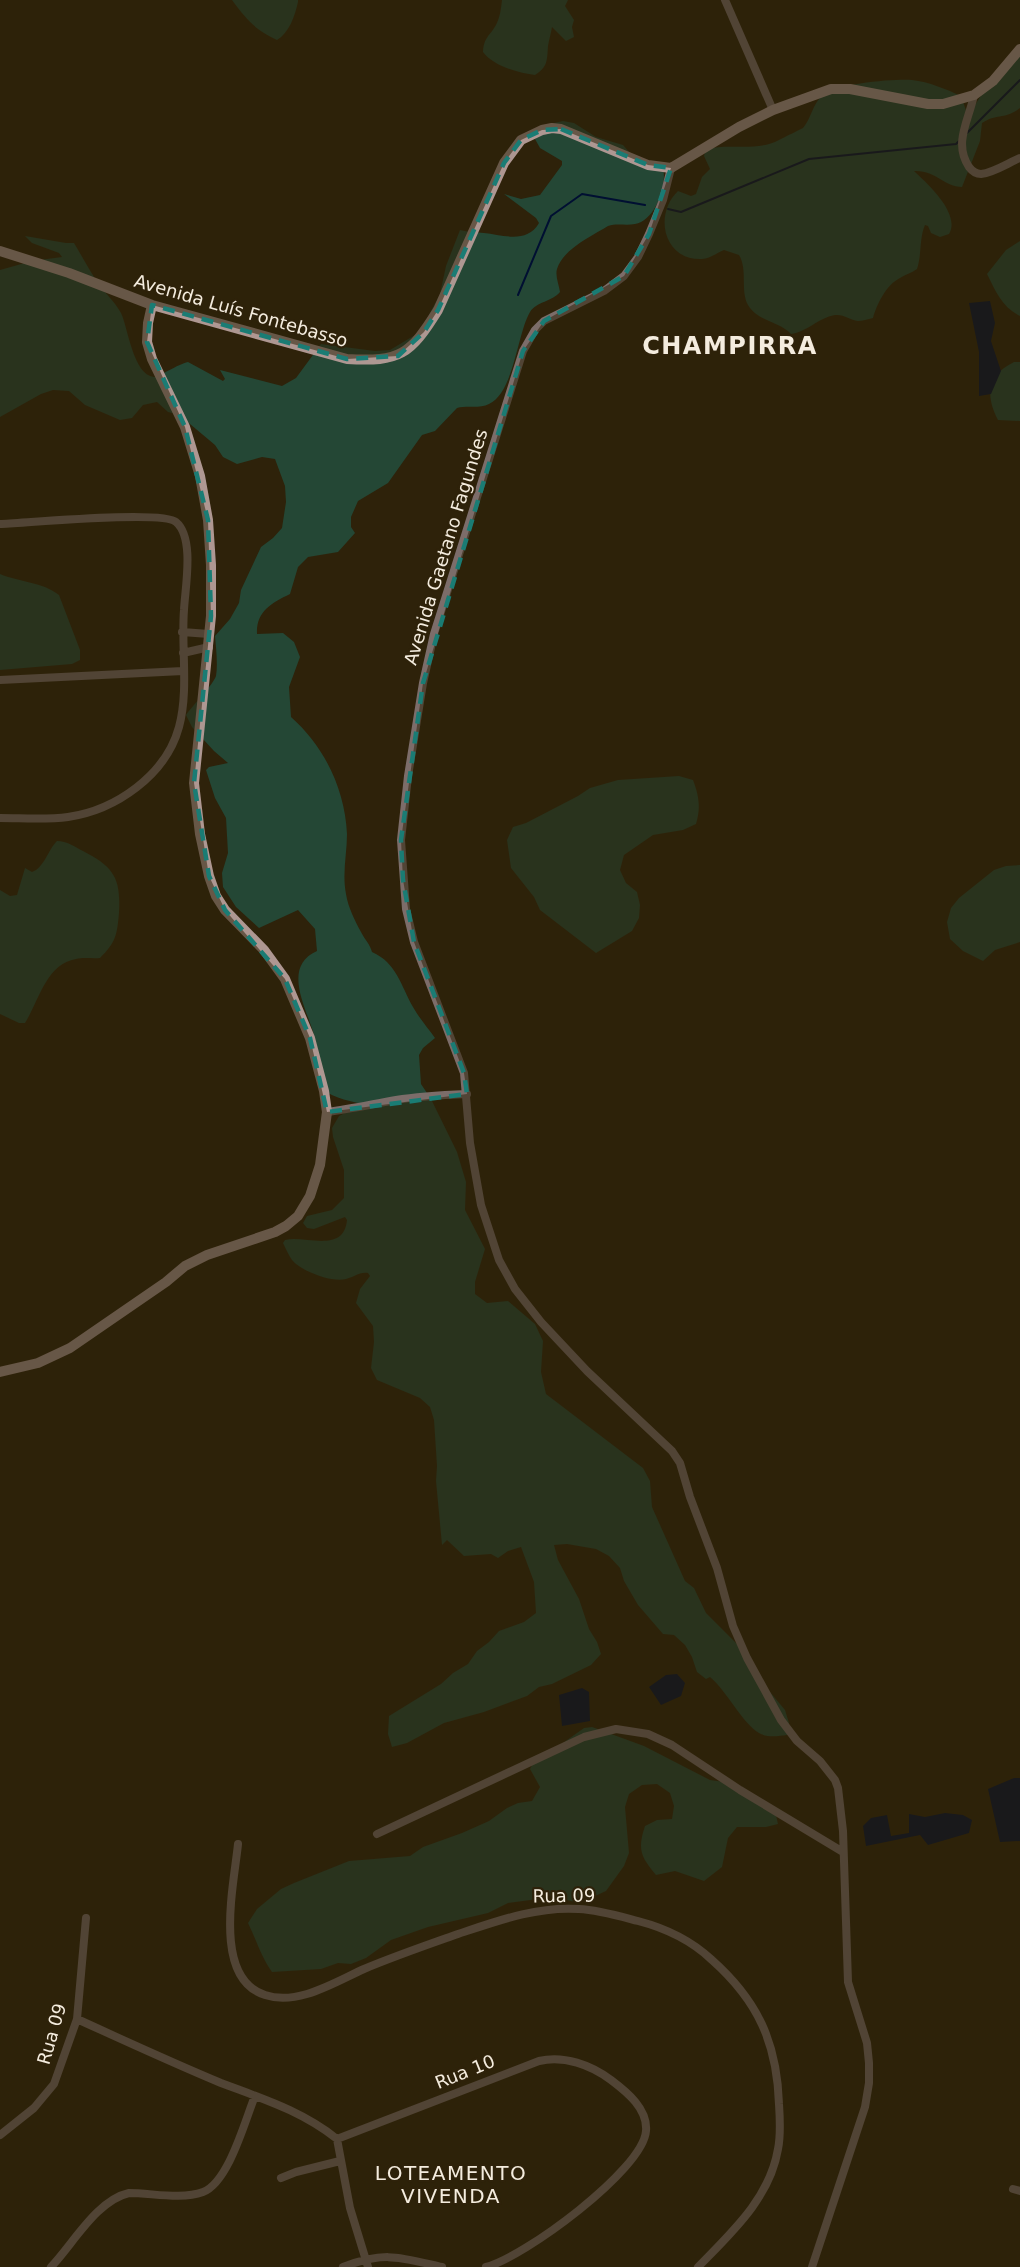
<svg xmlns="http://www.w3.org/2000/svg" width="1020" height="2267" viewBox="0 0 1020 2267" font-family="'DejaVu Sans',sans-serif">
  <rect width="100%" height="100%" fill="#2e220a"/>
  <path fill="#244735" d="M232,0H298V2C295,16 289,33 277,40C254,29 247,20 232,0Z
    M502,0H568L565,6L574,20L572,27L574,37L566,41L552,27C551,33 549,40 548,46C547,60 548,67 535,75C519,73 493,66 483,52C484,37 489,37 496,25C500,17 501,9 502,0Z
    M1020,54V108C1004,120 997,113 982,123L980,141L962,187C944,187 936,170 914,171C928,184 961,214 949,234L940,237L931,233L928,226L925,225C919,239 922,254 917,269C912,273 906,274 900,278C886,285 877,304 873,318C868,319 862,321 858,321C850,320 844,314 835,315C818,318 807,332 791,334C779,321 758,322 748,305C740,290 748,270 739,255L724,250C717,253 709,259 702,259C664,261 653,215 678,191L691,196L696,194L702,177L710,169L704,156L706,149C729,143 757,152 779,140C783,138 801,129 803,128C811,119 813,103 822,96C837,83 893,79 912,80C929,82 946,89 961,96L968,116L982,94Z
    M563,121L574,123L596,137L623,145L637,161L662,165C669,183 656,220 635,224C626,226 617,223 608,226C592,236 563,249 557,269C555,276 559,285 560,292C552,302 537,301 530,312C517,334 514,393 489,404C480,409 467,405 457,408L435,431L422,435L388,483L358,501L351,517V527L355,533L338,552L308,557L298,567L290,594C271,603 256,612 257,634L283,633L294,642L300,657L289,687L291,717C325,747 345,790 347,834C347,854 342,873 346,894C348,907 355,921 361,932C365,940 370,944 372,952C397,963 401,986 413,1007C419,1018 428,1028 435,1038L423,1048L419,1055L421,1084L431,1099L457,1152L466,1182L465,1210L485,1249L475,1282V1294L487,1303L508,1301L535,1324L543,1341L541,1372L546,1394L643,1468L650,1481L652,1507L685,1581L694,1588L706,1613L742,1649L765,1686L785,1710L789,1723L787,1735C778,1736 768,1738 759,1733C743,1724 726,1690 710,1677L706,1679L697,1672L692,1657L685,1645L674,1635L663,1634L638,1605L624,1581L620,1568L609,1556L596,1549L567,1544L554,1545L558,1560L579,1599L589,1629L597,1642L601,1654L591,1665L552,1684L539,1687L527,1696L484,1712L444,1723L407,1743L392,1747L388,1734L389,1716L441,1684L453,1673L468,1664L477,1651L489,1642L499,1631L524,1622L536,1613L534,1582L521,1547L508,1551L498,1558L491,1554L464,1556L447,1540L442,1545L436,1481L437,1466L434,1420L430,1407L420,1398L377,1380L371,1368L374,1342L373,1326L356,1303L360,1289L370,1276L368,1273C358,1272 355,1277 346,1279C332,1283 301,1271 292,1260C289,1256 286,1249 283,1243L285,1240C305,1235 344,1254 347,1220L345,1217L314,1229L307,1228L303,1223L307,1216L332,1210L344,1198V1170L333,1137L332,1128L339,1116L362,1104C345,1100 330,1097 317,1085C321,1068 319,1052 314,1035C307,1009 281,967 317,951L315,929L298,910L259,928L236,907L223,887L222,873L228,853L226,818L215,798L206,770L209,767L228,763L214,751L192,727L186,715C193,705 213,685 216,676C218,664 216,648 215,636L230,619L239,603L241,590L261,547L273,538L282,528L286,502L285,486L275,459L262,457L237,464L223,457L215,445L190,424L176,414L168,412L157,402L143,405L132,418L120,420L85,405L69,391L53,390L41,394L0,417V270L32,261L62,257L59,253L32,243L25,236L66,243H74C82,256 89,270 98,283C105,293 115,302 121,313C128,327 133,375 154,377C159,377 178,364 188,362L223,381L225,379L220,370L282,386L296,378L321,344L375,351L390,350L415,335L424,324L440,294L446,266L460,230C468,232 476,232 484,233C503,235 527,244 539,223L536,218L504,194L521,199L540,195L562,165V161L540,148L535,139L554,123Z
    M1020,241V316C1002,307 996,292 987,274L1006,250Z
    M1014,362H1020V421L998,420C985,395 987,375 1014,362Z
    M0,574C19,582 43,582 59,595L80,650V660L72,664L0,670Z
    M679,776L693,780C699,796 701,807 696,824L683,830L653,835L624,855L620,870L626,883L637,892L640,905L639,918L632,931L596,953L540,910L534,897L511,868L507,840L513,827L526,823L578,796L590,788L618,780Z
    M57,841C67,841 75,847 83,851C114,867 121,878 119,913C117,935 116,942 100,958C93,959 84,957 76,959C46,964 39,1001 25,1023H19L0,1014V890L10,896L17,895L25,868L32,872C44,868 48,850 57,841Z
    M1020,865V942L995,950L983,961L963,951L950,939L947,922L951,908L959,898L994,870L1006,866Z
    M592,1727L644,1746L710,1780L724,1782L775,1811L778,1824L766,1827H737L728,1838L722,1867L704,1881L675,1871L656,1875C641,1857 637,1850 645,1826L657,1820L672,1819L674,1806L670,1793L657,1784L642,1785L629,1794L625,1807L629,1853L624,1866L606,1891L593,1897L575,1902L546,1895L538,1899L508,1903L488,1913L428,1927L391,1940L366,1958L351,1964L338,1963L321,1969L272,1972C261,1957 256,1939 248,1923L257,1909L281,1889L294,1883L349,1861L410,1856L423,1847L462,1833L489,1821L507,1808L518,1803L532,1801L540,1787L530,1769L532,1765L584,1728Z"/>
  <path fill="#000f32" d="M990,301L995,323L991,341L1001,371L991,394L979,396V352L969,303Z
    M677,1674L685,1683L681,1696L661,1705L649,1687L666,1675Z
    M582,1688L589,1692L590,1721L562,1726L559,1695Z
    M1014,1778H1020V1841L1000,1842L988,1789Z
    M945,1813L963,1815L972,1820L969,1833L928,1845L920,1835L866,1846L863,1826L871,1818L887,1815L891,1836L909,1833V1814L925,1817Z"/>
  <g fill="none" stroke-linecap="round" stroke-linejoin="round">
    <path stroke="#000f32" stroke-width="2" d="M967,133L1020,80
      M668,209L681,212L809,159L956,144L959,141
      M518,295L551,216L582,194L645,205"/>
    <path stroke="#7c6d6a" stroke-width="8" d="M725,0L773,110
      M974,95C969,120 953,143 969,167C972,171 976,174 981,174C993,173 1008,163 1020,158
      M671,168L663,200L649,234L638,257L624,276L604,291L544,321L535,330L523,351L434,634L423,683L408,776L401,840L406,909L414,942L464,1073L470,1143L481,1205L499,1260L515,1289L541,1322L587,1371L672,1451L680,1463L690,1497L717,1568L733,1626L747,1658L781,1720L797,1741L820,1761L835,1780L838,1788L843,1831L848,1982L867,2043L869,2063V2083L865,2107L812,2267
      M0,524C26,523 163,510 176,522C195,538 185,588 184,610C181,648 189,690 179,727C166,775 116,810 68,817C46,820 22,818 0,818
      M182,632L209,634
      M183,653L209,647
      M0,680L183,671
      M327,1112C350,1109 373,1104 396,1100C420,1096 443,1095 467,1094
      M377,1834L584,1737L616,1729L648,1734L672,1745L740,1790L843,1852
      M238,1844C234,1885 212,1978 265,1995C298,2006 335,1982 364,1969C395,1956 427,1945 458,1934C497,1921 537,1906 579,1909C599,1910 619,1916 638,1921C665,1928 692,1941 712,1960C758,2001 777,2043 779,2104C780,2119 781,2135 778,2149C770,2198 731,2233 698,2267
      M77,2019C125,2041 173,2063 221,2083C263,2099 302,2111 337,2139L539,2061C564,2055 591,2065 611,2080C627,2092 648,2109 646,2131C643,2170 523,2258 486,2267
      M0,2135L34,2108L54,2084L77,2019L86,1918
      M337,2139L350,2208L368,2267
      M281,2178L296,2172L340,2161
      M1013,2189L1020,2191
      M51,2267C73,2244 97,2200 129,2193C152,2193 181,2200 203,2192C229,2182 245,2120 255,2096
      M343,2267C385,2251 399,2257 442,2267"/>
    <path stroke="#ae9792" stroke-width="10" d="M0,251L69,273L152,305L347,359C400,362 410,355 438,310L504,163L521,140L542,130L552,128L561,129L648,165L671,168L739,127L773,110L831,89H850L928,104H943L974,95L993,81L1020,49
      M0,1372L38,1363L70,1348L166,1282L185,1266L207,1255L275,1232L286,1226L298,1216L310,1196L320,1165L327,1112L324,1091L310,1038L285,979L264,950L225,910L216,896L209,876L200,834L194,783L211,616V565L208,520L200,476L185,427L152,359L147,342L148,323L152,305"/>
  </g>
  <path d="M0 0H1020V2267H0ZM561,129L648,165L671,168L649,234L624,276L544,321L523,351L423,683L401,840L403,880L414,942L464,1073L467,1094L327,1112L310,1038L285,979L225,910L209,876L194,783L211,616L208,520L185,427L147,342L152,305L347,359L398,356L424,332L438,310L504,163L521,140L542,130Z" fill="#2e220a" fill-opacity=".55" fill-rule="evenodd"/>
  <path fill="none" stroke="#1a7c74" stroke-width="4.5" stroke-dasharray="12 8" stroke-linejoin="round" d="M561,129L648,165L671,168L649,234L624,276L544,321L523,351L423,683L401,840L403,880L414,942L464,1073L467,1094L327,1112L310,1038L285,979L225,910L209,876L194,783L211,616L208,520L185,427L147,342L152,305L347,359L398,356L424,332L438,310L504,163L521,140L542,130Z"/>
  <g text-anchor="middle" stroke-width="4.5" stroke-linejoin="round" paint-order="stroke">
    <g font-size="18" fill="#f4ecde" stroke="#2e220a">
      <text transform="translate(241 311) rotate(16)" y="6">Avenida Luís Fontebasso</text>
      <text transform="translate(446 547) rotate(-73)" y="6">Avenida Gaetano Fagundes</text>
      <text transform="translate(564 1896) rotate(-1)" y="6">Rua 09</text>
      <text transform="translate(52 2034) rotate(-74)" y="6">Rua 09</text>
      <text transform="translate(465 2072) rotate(-22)" y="6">Rua 10</text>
    </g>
    <g font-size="20" letter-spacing="1.5" fill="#f4ecde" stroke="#2e220a">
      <text x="451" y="2180">LOTEAMENTO<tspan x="451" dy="23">VIVENDA</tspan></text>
    </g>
    <g font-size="24" font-weight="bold" letter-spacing="1.5" fill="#f4ecde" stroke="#2e220a">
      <text x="730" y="354">CHAMPIRRA</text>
    </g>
  </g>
</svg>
